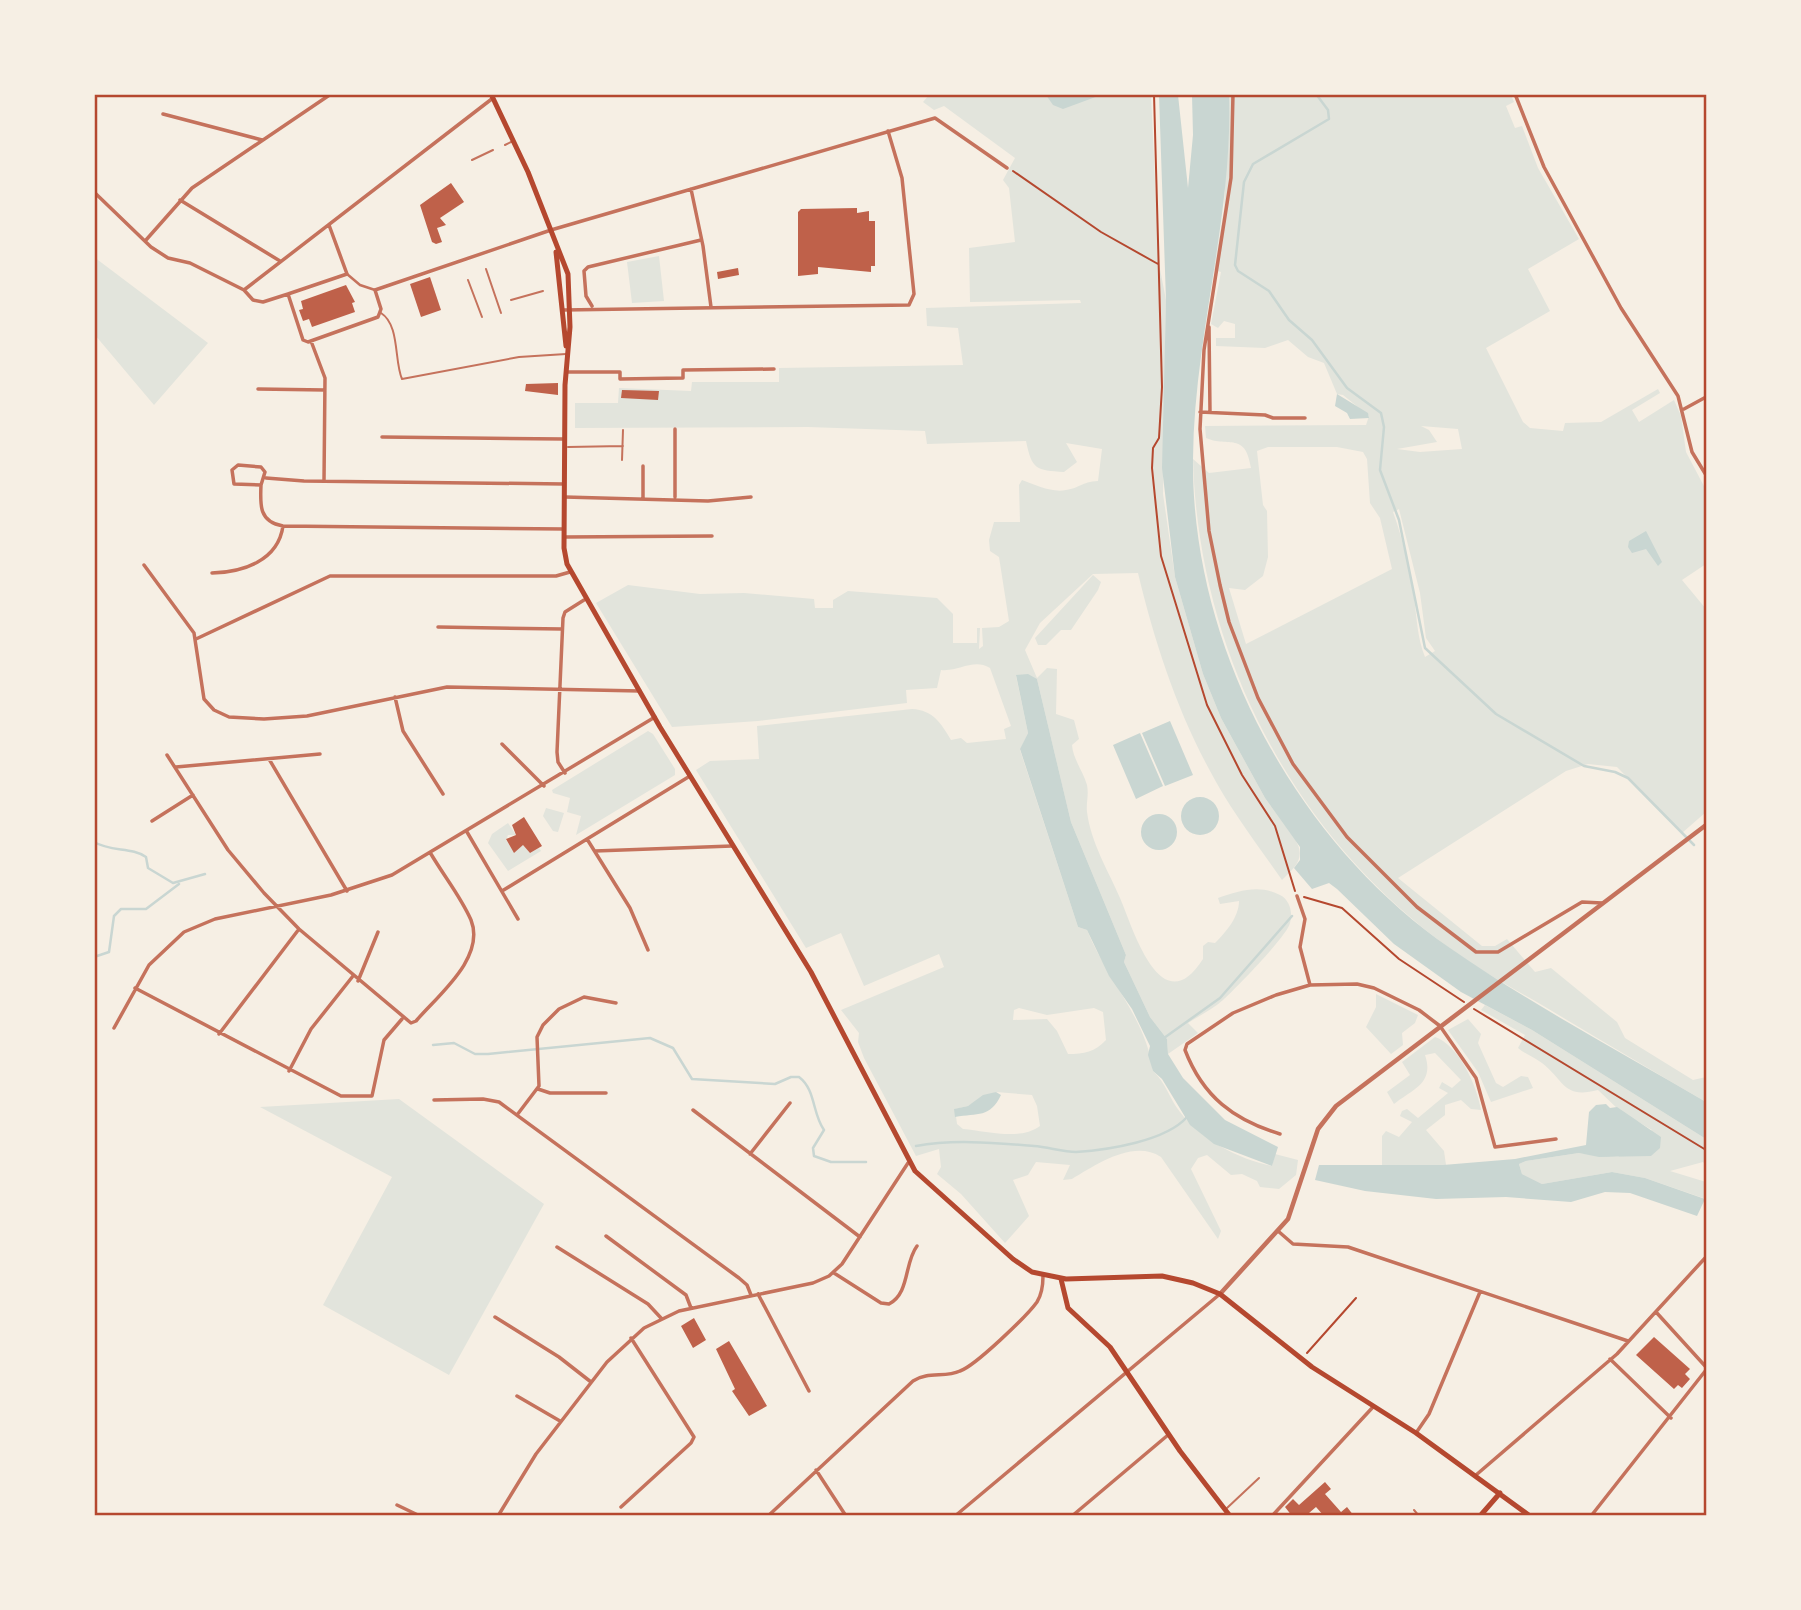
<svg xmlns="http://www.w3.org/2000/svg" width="1801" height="1610" viewBox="0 0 1801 1610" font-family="Lato,sans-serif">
  <rect width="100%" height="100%" fill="#f6efe4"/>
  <path fill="#e2e4dc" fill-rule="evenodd" d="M930,94L1151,95L1159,264L1166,300L1163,494L1175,577L1203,674L1221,718L1265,798L1296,841C1306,859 1294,868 1282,880C1257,844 1229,808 1209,769C1176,708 1154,640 1138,573L1093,574L1040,623L1025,650L1037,678L1047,668L1057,669L1056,714L1074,720L1079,739L1072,745C1073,759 1083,771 1087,785C1089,795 1086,803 1087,812C1091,843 1108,870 1120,898C1133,928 1161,1025 1203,959V946L1208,942L1215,943C1226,932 1239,917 1239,901L1220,904L1218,898C1239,891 1259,884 1280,895C1290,900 1293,913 1290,923C1288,935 1235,989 1223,1000C1213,1009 1199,1016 1188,1023L1198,1033L1168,1054L1167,1039L1150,1017L1124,962L1126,955L1071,822L1037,679L1016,676L1028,733L1020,750L1078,927L1087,930C1107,980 1146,1018 1153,1071C1166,1083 1169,1098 1180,1112C1200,1139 1238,1159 1272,1166L1275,1154L1298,1160L1296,1175L1279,1189L1260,1187L1257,1181L1242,1174L1231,1175L1207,1155L1198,1158L1191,1169L1221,1231L1218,1239L1161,1157C1133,1139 1096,1165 1072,1179L1063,1180L1070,1165L1036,1162L1028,1175L1013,1180L1029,1216L1005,1243L961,1194L937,1174L941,1167L939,1149L916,1156L864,1058L858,1042L859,1033L841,1010L944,967L939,954L864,986L841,933L806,948L696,770L710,761L759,759L757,726L912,709C933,710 941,723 951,740L961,738L967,743L1006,739L1004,729L1011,726L990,668C973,658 959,672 941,670L937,688L906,690L907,703L758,721L672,727L596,603L628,585L700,594L744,593L814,599L815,608H833V600L848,591L937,598L953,614V643H977V628H980L979,649L983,646L982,628L999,627L1009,621L999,557L990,551L989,540L994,522H1020L1019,485L1022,480C1036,485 1052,493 1066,490C1080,488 1081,482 1098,481L1102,449L1066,443L1077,462L1064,472C1036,470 1032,470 1026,441L927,444L925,431L808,427L575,428V403H618L619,388L691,391L692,382H779V368L963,365L958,328L927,326L926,308L1081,303L1080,300L970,302L969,248L1015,242L1009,188L1003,180L1015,158L944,106L934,110L923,102ZM1019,1008L1047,1015L1094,1008L1103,1012L1106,1040C1095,1052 1084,1054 1068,1054L1057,1031L1047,1019L1013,1020L1014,1010ZM996,1092L1032,1095L1037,1106L1040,1126C1020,1141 987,1131 963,1129L957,1124L955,1109L968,1106Z
    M1229,95H1511L1514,102L1506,106L1515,128L1522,126L1538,168L1579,239L1528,269L1550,311L1486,348L1523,422L1530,428L1563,431L1565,423L1601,422L1658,389L1660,393L1632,410L1639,422L1674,400L1681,416L1686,452L1706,490V564L1682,580L1706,609V812L1682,833L1617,767L1588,764L1566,771L1398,878L1482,946H1495L1507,939L1535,972L1551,968L1617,1022L1625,1038L1693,1080L1706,1077V1102C1653,1071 1600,1040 1547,1008C1514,989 1479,970 1448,947C1292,834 1198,651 1193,459L1209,473L1251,468C1245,431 1229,448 1206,438L1205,426L1366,425L1369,416L1343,395L1337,394L1324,363L1308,357L1288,340L1265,348L1216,346V338H1235V324L1224,321L1218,328L1211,324L1221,272L1214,270L1224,209ZM1421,426L1458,429L1462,449L1420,452L1397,449L1437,442L1429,430ZM1268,447H1337L1363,452L1367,459L1370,503L1380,518L1392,569L1246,644L1229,588L1245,590L1263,576L1268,557L1267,511L1263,505L1257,451ZM1399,509L1420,593L1426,638L1435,651L1425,657C1417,637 1417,618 1414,598C1409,569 1403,539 1393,512Z
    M659,256L664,301L632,303L627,262Z
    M94,257L208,343L154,405L95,335Z
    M1093,575L1101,582L1098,590L1071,630H1061L1046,645H1038L1035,638Z
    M648,731L653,734L675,769V775L576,835L581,816L567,812L570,798L553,793L552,790Z
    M546,808L564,813L558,832L553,831L543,816Z
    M508,823L516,835H508L506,840L514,852L523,845L530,853L539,848L541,851L508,871L488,843L492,834Z
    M1376,994L1418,1015L1415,1023L1402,1033L1403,1045L1391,1054L1366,1027L1376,1007Z
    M1485,1005L1532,1030L1706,1139V1165L1703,1162L1670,1171L1706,1182V1199L1645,1178L1612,1172L1542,1184L1522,1174L1519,1164L1526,1161L1579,1153L1618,1157L1652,1130L1620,1111L1598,1090C1563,1099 1565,1081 1542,1063C1534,1057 1525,1054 1518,1048L1525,1035L1481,1010Z
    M1468,1019L1481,1034L1478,1043L1496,1083L1503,1087L1521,1076L1528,1077L1533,1088L1491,1102L1478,1072L1448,1030Z
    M1435,1037C1459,1045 1477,1086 1481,1110L1471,1109L1461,1100L1445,1105V1115L1426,1130L1444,1151L1446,1165L1382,1166V1136L1386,1131L1399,1137L1412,1122L1400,1116L1402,1111L1407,1109L1418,1118L1448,1093L1439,1088L1442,1082L1452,1088L1461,1080L1435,1053L1425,1055C1435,1084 1411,1090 1394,1104L1387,1092L1410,1075L1402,1062Z
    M399,1099L544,1204L449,1375L323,1305L392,1177L260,1107Z"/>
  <path fill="#c9d6d2" d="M1046,95H1101L1063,109L1053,105Z
    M1159,95H1178L1188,188L1193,135L1192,95H1229C1233,218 1194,336 1193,459C1191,647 1296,842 1450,948C1532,1005 1621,1052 1706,1102V1139L1532,1030L1461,992L1394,944L1337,889L1329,883L1312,889L1294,868L1300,860V847L1265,798L1221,718L1203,674L1175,577L1162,468L1166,300Z
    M1337,394L1368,413L1369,418L1350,419L1347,413L1335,406Z
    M1646,531L1662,562L1658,566L1646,549L1632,553L1628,547L1629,541Z
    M1028,674L1037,679L1071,822L1126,955L1124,962L1150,1017L1167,1039L1168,1054L1183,1078L1225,1120L1278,1147L1272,1166L1214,1144L1190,1125L1162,1079L1153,1071L1148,1055L1150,1046L1132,1009L1109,976L1087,930L1078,927L1020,749L1028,733L1016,675Z
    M1170,721L1193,775L1165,786L1142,733Z
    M1140,733L1163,786L1136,799L1113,745Z
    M1181 816a19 19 0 1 1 38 0a19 19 0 1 1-38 0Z
    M1141 832a18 18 0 1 1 36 0a18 18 0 1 1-36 0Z
    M996,1092L1001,1095C990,1118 978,1113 955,1117L954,1109L968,1106L983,1095Z
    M1606,1104L1610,1108L1617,1107L1661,1137L1660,1148L1651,1156L1599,1157L1579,1153L1526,1161L1519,1164L1522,1174L1542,1184L1612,1172L1645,1178L1705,1199L1697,1216L1630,1193L1605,1192L1571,1202L1506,1197L1436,1199L1365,1191L1315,1180L1319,1165H1443L1515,1159L1586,1145L1589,1112L1596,1105Z"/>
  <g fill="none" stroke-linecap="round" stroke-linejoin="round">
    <path stroke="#c9d6d2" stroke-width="2.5" d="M1316,94L1328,110L1329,119L1253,164L1244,182L1235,265L1238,271L1269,291L1289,320L1312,340L1347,388L1381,413L1384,427L1380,470L1399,520L1425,648L1496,714L1584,766L1615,772L1628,778L1694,845
      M94,842C111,852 132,847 146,857L148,868L173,883L205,874
      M94,957L109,952L114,916L121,909H146L179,884
      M1164,1038L1220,998L1292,916
      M433,1045L454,1043L475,1054H488L650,1038L673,1048L692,1079L775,1084L791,1077H799C816,1090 812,1113 824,1130L813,1148L814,1156L831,1162H866
      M916,1146C953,1139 996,1143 1034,1146C1048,1147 1063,1152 1076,1152C1108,1150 1166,1141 1187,1117"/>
  </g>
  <path fill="#bf614a" d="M451,183L464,202L440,218L446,225L437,228L442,242L436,244L432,242L420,205Z
    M857,208V213L869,211V221H875V266H871V272L818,267V274L798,276V212L801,209Z
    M738,268L739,275L718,279L717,272Z
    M430,277L441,310L421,317L410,284Z
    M346,285L355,302L352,303L355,312L312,327L309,319L303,321L299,310L303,309L301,301Z
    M558,383V395L525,391L526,384Z
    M622,390L659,391L658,400L621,398Z
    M524,817L542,846L530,853L523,845L514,853L506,839L516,835L512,825Z
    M694,1318L706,1340L693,1348L681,1326Z
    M1654,1337L1690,1369L1685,1374L1690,1379L1682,1388L1678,1385L1674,1389L1636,1355Z
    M729,1341L767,1406L749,1416L732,1391L735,1389L716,1349Z
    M1325,1482L1331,1489L1325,1494L1341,1512L1347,1507L1354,1516H1324L1316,1507L1309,1513L1312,1516H1292L1285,1507L1293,1499L1299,1505Z"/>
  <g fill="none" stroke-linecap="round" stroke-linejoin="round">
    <path stroke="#b5482f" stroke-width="2" d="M1154,94L1162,387L1159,438L1153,448L1152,468L1161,556L1207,705L1242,775L1275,826L1295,891
      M1013,171L1101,232L1158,264
      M1304,897L1342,908L1399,959L1464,1002
      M1474,1009L1706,1150
      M1307,1353L1356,1298"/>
    <path stroke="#c5725c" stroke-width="2" d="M505,145L513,141
      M472,160L493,150
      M486,269L501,313
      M468,280L482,317
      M511,300L543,291
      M381,313C400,325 394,361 402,379L519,357L566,354
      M568,447L623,446
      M622,460L623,430
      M1227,1508L1259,1478
      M1414,1510L1419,1516"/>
    <path stroke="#c5725c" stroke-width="2.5" d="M347,274L360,285L375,290"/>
    <path stroke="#c5725c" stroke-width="3.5" d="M1233,94L1231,178L1204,350L1200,429L1209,531L1220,585L1229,622L1258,698L1293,764L1347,837L1417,907L1476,952H1498L1582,902L1602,903
      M1515,94L1544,167L1621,308L1678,396L1692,452L1706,475
      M163,114L262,140
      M691,189L703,246L711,307
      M94,192L151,247L168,258L190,263L244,290L253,300L263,302L288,294
      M180,200L280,261
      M329,225L347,274L288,294L303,340L308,342L378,317L381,309L375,290L551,230L935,118L1007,168
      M146,240L192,188L331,94
      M244,290L493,98
      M592,306L586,296L584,271L588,267L701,240
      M563,310L909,305L914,294L902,178L888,131
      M1209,327L1210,412
      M311,341L325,378L324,481
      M567,372H620V379L683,378V370L774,369
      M258,389L325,390
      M1684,409L1706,397
      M1200,412L1265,415L1273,418H1305
      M382,437L564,439
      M238,465L261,467L265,472L261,485L234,484L232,470Z
      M266,478L304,481L564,484
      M261,485C260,505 259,522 283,526L564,529
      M565,497L708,501L751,497
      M675,497V429
      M643,498V466
      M564,537L712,536
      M144,565L194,633L204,699L214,710L229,717L264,719L307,716L447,687L640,691
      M212,573C243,572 278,561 283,526
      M438,627L562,629
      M196,639L330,576H556L570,572
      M395,697L403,731L443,794
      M502,744L544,786
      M167,755L228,850L264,893L299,929L411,1023L416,1021C437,996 486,958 471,920C461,897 444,876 431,854
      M269,759L347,891
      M176,767L320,754
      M565,773L558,762L557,752L563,618L565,612L584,600
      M152,821L193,795
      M467,832L518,919
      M587,839L630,908L648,950
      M595,851L732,846
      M502,891L690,776
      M1297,896L1305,919L1300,947L1310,985
      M358,981L378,932
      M135,988L341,1096H372L384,1040L402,1019
      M114,1028L149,965L184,932L215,919L331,895L392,875L655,717
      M219,1034L299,929
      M289,1071L311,1029L353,976
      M538,1089L550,1093H606
      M434,1100L483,1099L499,1102L739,1278L747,1285L751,1295
      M693,1110L860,1237
      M517,1115L539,1086L537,1037L543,1025L559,1009L584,997L616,1003
      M1280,1134C1234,1120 1203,1097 1185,1050L1187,1044L1233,1013L1276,995L1310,985L1357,984L1374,988L1419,1010L1440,1026L1476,1078L1495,1147L1556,1139
      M750,1154L790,1103
      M1278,1231L1293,1244L1348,1247L1628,1341
      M606,1236L686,1295L691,1308
      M557,1247L648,1304L661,1318
      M834,1273L881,1303L889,1304C910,1293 904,1263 917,1246
      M758,1294L809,1391
      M1656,1312L1706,1367
      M495,1317L559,1357L591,1382
      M1610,1359L1671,1418
      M517,1396L560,1421
      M1416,1433L1429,1414L1480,1292
      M816,1470L846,1516
      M1476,1475L1617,1354L1706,1257
      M397,1505L420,1516
      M621,1507L691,1443L694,1437L631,1338
      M498,1516L536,1454L607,1362L644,1328L679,1311L813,1283L829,1276L842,1264L908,1163
      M768,1516L913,1381C928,1371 945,1378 960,1371C975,1366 1027,1316 1037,1302C1042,1294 1043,1285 1043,1276
      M955,1516L1220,1294
      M1072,1516L1168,1435
      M1272,1516L1373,1407
      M1591,1516L1706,1370"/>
    <path stroke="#c5725c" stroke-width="4.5" d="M1220,1294L1288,1219L1318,1129L1336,1106L1706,825"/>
    <path stroke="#b5482f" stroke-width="5" d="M491,94L528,172L568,274L570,327L565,385L564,548L567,564L660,727L811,972L915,1171L1013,1259L1032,1272L1066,1279L1162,1276L1193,1283L1220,1294L1312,1367L1416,1433L1530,1516
      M556,252L566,346
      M1061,1279L1068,1308L1110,1347L1180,1451L1230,1516
      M1480,1516L1500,1493"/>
  </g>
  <rect width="1801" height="1610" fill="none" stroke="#f6efe4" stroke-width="192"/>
  <rect x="96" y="96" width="1609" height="1418" fill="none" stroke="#b5482f" stroke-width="2.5"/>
</svg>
